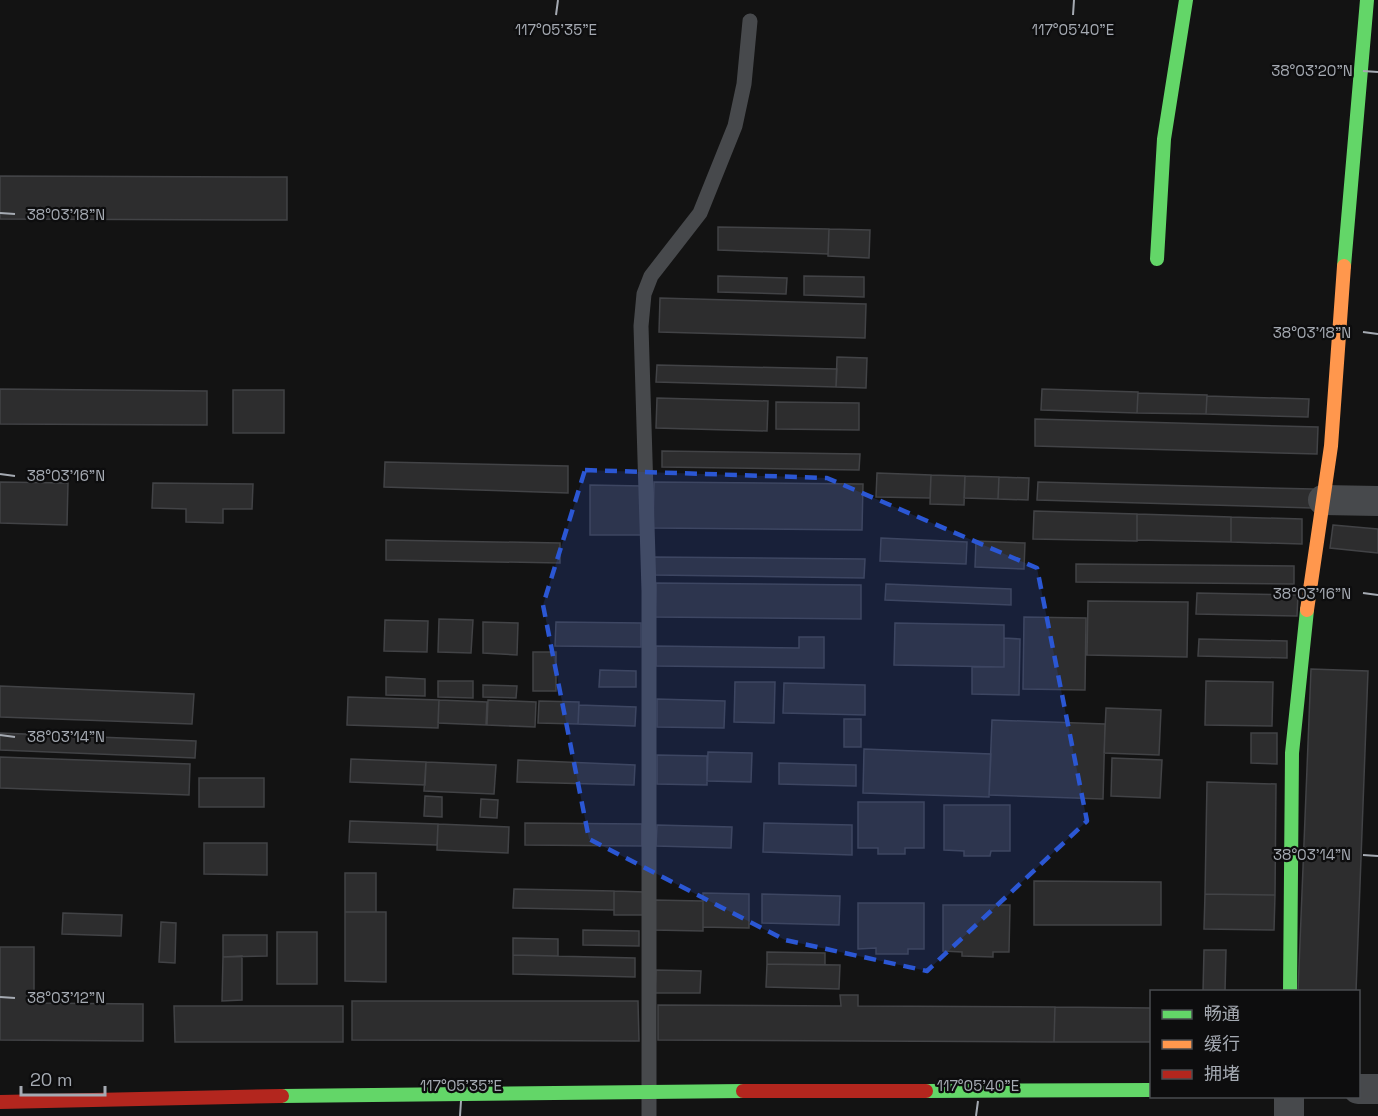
<svg xmlns="http://www.w3.org/2000/svg" width="1378" height="1116" viewBox="0 0 1378 1116" font-family="'Space Grotesk','Noto Sans SC',sans-serif">
  <rect width="100%" height="100%" fill="#131313"/>
  <path fill="#2d2d2e" stroke="#424346" stroke-width="1.5" d="M0,176L287,177V220L0,219Z
    M718,227L829,229L828,254L718,250Z
    M829,229L870,230L869,258L828,256Z
    M718,276L787,278L786,294L718,292Z
    M804,276L864,277V297L804,295Z
    M660,298L866,304L865,338L659,332Z
    M837,357L867,358L866,388L836,387Z
    M657,365L837,369L836,387L656,382Z
    M0,389L207,391V425L0,424Z
    M1042,389L1138,392L1137,413L1041,410Z
    M233,390H284V433H233Z
    M1138,393L1207,395L1206,414L1137,413Z
    M1207,396L1309,399L1308,417L1206,414Z
    M657,398L768,401L767,431L656,428Z
    M776,402L859,403V430L776,429Z
    M1035,419L1318,427L1317,454L1035,446Z
    M662,451L860,454L859,470L662,467Z
    M385,462L568,466V493L384,487Z
    M877,473L931,475L930,498L876,497Z
    M931,475L965,476L964,505L930,504Z
    M965,476L999,477L998,499L964,498Z
    M999,477L1029,478L1028,500L998,499Z
    M0,482L68,483L67,525L0,523Z
    M654,482L863,484L862,530L653,528Z
    M1038,482L1313,489L1312,508L1037,500Z
    M153,483L253,484L252,509H223V523L186,522V509L152,508Z
    M590,485L643,486V535H590Z
    M1034,511L1137,514V541L1033,539Z
    M1137,514L1231,517V542L1137,540Z
    M1231,517L1302,519V544L1231,542Z
    M1333,525L1378,529V553L1330,548Z
    M881,538L967,542L966,564L880,561Z
    M386,540L560,543V563L386,560Z
    M976,541L1025,543L1024,569L975,567Z
    M654,557L865,559L864,578L654,575Z
    M1076,564L1294,566V584L1076,582Z
    M656,583L861,585V619L655,617Z
    M886,584L1011,589V605L885,600Z
    M1197,593L1298,595L1297,616L1196,614Z
    M1088,601L1188,602L1187,657L1087,655Z
    M1024,617L1086,618L1085,690L1023,689Z
    M439,619L473,620L471,653L438,652Z
    M385,620L428,621L427,652L384,651Z
    M483,622L518,623L517,655L483,653Z
    M556,622L641,623V647L555,646Z
    M895,623L1004,625V667L894,665Z
    M799,637H824V668L656,666V646L799,648Z
    M1004,638L1020,639L1019,695L972,694V667H1004Z
    M1199,639L1287,641V658L1198,656Z
    M533,652H556V691H533Z
    M1311,669L1368,671L1356,992H1298Z
    M600,670L636,671V687H599Z
    M386,677L425,679V696L386,695Z
    M438,681H473V698L438,697Z
    M1206,681L1273,682L1272,726L1205,725Z
    M735,682H775L774,723L734,722Z
    M784,683L865,685V715L783,713Z
    M483,685L517,686L516,698L483,697Z
    M0,686L194,694L192,724L0,717Z
    M348,697L439,700L438,728L347,725Z
    M657,699L725,701L724,728L657,727Z
    M439,700L487,702L486,725L438,723Z
    M488,700L536,702L535,727L487,725Z
    M539,701L579,702L578,724L538,723Z
    M579,705L636,707L635,726L578,724Z
    M1106,708L1161,710L1159,755L1104,753Z
    M844,719H861V747H844Z
    M992,720L1105,724L1103,799L989,795Z
    M0,733L196,741L195,758L0,750Z
    M1251,733H1277V764L1251,763Z
    M864,749L991,754L989,797L863,793Z
    M708,752L752,753L751,782L707,781Z
    M657,755L707,756V785L657,784Z
    M0,757L190,764L189,795L0,788Z
    M1112,758L1162,760L1160,798L1111,796Z
    M351,759L426,762L425,785L350,782Z
    M518,760L635,765L634,785L517,782Z
    M426,762L496,765L494,794L424,791Z
    M779,763L856,765V786L779,784Z
    M199,778H264V807H199Z
    M1207,782L1276,784L1275,895L1205,894Z
    M425,796L442,797V817L424,816Z
    M481,799L498,800L497,818L480,817Z
    M858,802H924V848H905V854H878V848H858Z
    M944,805H1010V851H991L990,856H964V851L944,850Z
    M350,821L438,824L437,845L349,842Z
    M525,823L642,824V846L525,845Z
    M764,823L852,825V855L763,852Z
    M438,824L509,827L508,853L437,850Z
    M657,825L732,827L731,848L656,846Z
    M204,843H267V875L204,874Z
    M345,873H376V912H345Z
    M1034,881L1161,882V925H1034Z
    M514,889L614,891V910L513,908Z
    M614,891L645,892L644,915H614Z
    M703,893L749,894V928L703,927Z
    M762,894L840,896L839,925L762,923Z
    M1205,894L1275,895L1274,930L1204,929Z
    M654,900L703,901V931L653,930Z
    M858,903H924V949H908V954H876V948L858,949Z
    M943,905H1010L1009,952H993V957L962,956V952L943,951Z
    M345,912H386V982L345,981Z
    M63,913L122,915L121,936L62,934Z
    M161,922L176,923L175,963L159,962Z
    M583,930L639,931V946L583,945Z
    M277,932H317V984H277Z
    M223,935H267V956L223,957Z
    M513,938L558,939V956L513,955Z
    M0,947H34V1003L143,1004V1041L0,1040Z
    M1204,950H1226L1225,992H1203Z
    M767,952L825,953V965L767,964Z
    M513,955L635,958V977L513,974Z
    M242,956V1000L222,1001L223,957Z
    M767,964L840,965L839,989L766,987Z
    M656,970L701,971L700,993H655Z
    M840,995H858V1006L1055,1007L1054,1042L658,1040V1005L841,1006Z
    M352,1001H638L639,1041L352,1040Z
    M174,1006H343V1042H175Z
    M1055,1007L1152,1008V1042H1054Z"/>
  <g fill="none" stroke-linecap="round" stroke-linejoin="round">
    <path stroke="#47494c" stroke-width="15" d="M649,1116V591L641,326L644,294L651,276L700,213L735,126L744,84L750,21"/>
    <path stroke="#47494c" stroke-width="30" d="M1323,500L1378,501
      M1358,1089H1378
      M1289,1116V1096"/>
    <path stroke="#63d668" stroke-width="14" d="M1157,259L1164,139L1186,0
      M1344,266L1367,0
      M1290,992L1292,753L1307,610
      M926,1091L1152,1090
      M282,1096L743,1091"/>
    <path stroke="#ff974d" stroke-width="14" d="M1307,610L1331,446L1344,266"/>
    <path stroke="#b3261e" stroke-width="14" d="M743,1091H926
      M0,1102L282,1096"/>
  </g>
  <path fill="#2b57d4" fill-opacity="0.2" stroke="#2b57d4" stroke-width="4.5" stroke-dasharray="12 8" stroke-linejoin="round" d="M585,470L827,478L1037,568L1087,821L927,971L785,940L589,839L543,605Z"/>
  <path fill="none" stroke="#a5aab2" stroke-width="2" d="M556,15L558,0M1073,15L1074,0M1363,71L1378,72M0,213L15,214M1363,332L1378,334M0,474L15,476M1363,593L1378,595M0,735L15,737M1363,855L1378,856M0,997L15,998M460,1116L461,1101M976,1116L978,1101"/>
  <g font-size="15" text-anchor="middle" fill="#a5aab2" stroke="#0d0d0e" stroke-width="4.5" stroke-linejoin="round" paint-order="stroke">
    <text x="556" y="35">117°05'35"E</text>
    <text x="1073" y="35">117°05'40"E</text>
    <text x="1312" y="76">38°03'20"N</text>
    <text x="66" y="220">38°03'18"N</text>
    <text x="1312" y="338">38°03'18"N</text>
    <text x="66" y="481">38°03'16"N</text>
    <text x="1312" y="599">38°03'16"N</text>
    <text x="66" y="742">38°03'14"N</text>
    <text x="1312" y="860">38°03'14"N</text>
    <text x="66" y="1003">38°03'12"N</text>
    <text x="461" y="1091">117°05'35"E</text>
    <text x="978" y="1091">117°05'40"E</text>
  </g>
  <rect x="1150" y="990" width="210" height="108" fill="#0d0d0e" stroke="#4a4c50" stroke-width="1.5"/>
  <rect x="1162" y="1010" width="30" height="9" fill="#63d668" stroke="#4a4c50" stroke-width="1.5"/>
  <text x="1204" y="1020" font-size="18" fill="#a5aab2">畅通</text>
  <rect x="1162" y="1040" width="30" height="9" fill="#ff974d" stroke="#4a4c50" stroke-width="1.5"/>
  <text x="1204" y="1050" font-size="18" fill="#a5aab2">缓行</text>
  <rect x="1162" y="1070" width="30" height="9" fill="#b3261e" stroke="#4a4c50" stroke-width="1.5"/>
  <text x="1204" y="1080" font-size="18" fill="#a5aab2">拥堵</text>
  <path d="M21 1086v9h84v-9" fill="none" stroke="#a5aab2" stroke-width="3"/>
  <text x="30" y="1086" font-size="18" fill="#a5aab2" stroke="#0d0d0e" stroke-width="4.5" paint-order="stroke">20 m</text>
</svg>
